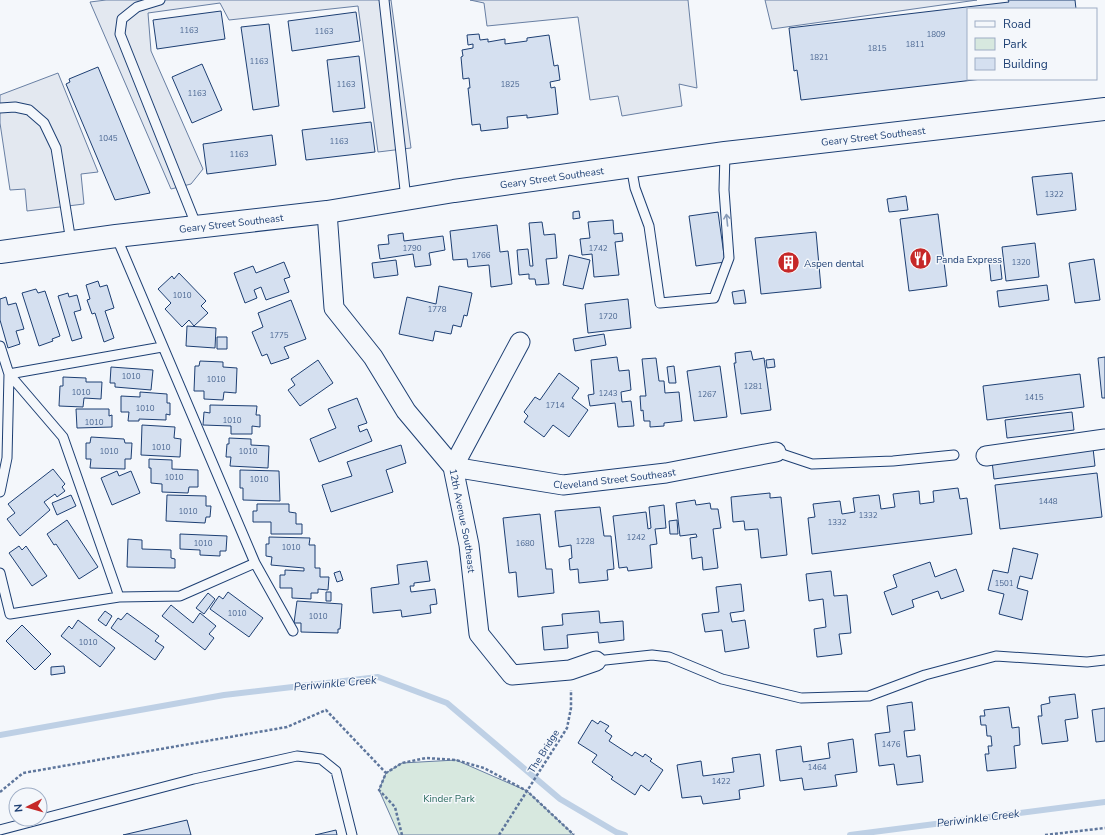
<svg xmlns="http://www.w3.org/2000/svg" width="1105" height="835" viewBox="0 0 1105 835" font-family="'Nunito Sans',sans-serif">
  <rect width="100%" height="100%" fill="#f4f7fb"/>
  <path fill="#d7e8df" stroke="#687fa3" d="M456,760L527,791L574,835H399L379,790L386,773L402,763Z"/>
  <path fill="#e3e8f0" stroke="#687fa3" d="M106,0H391L411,148L378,152L358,6L229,20L220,3L148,13L151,51L203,169L191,184L171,189L90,2Z
    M470,0H688L697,88L679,84L682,106L622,116L618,96L590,100L578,17L487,26L484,3Z
    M765,0H977L772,29Z
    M58,73L98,172L81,174L84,204L27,211L25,189L10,190L0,123V95Z"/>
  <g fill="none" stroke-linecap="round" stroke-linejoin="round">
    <path stroke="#bed0e5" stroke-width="6" d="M0,735L224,695L378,677L447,703L560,799L616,832L625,835
      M850,835L1105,802"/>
  </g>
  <path fill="#d5e0f0" stroke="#1d3f73" d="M1008,0H1075L1076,9H968V79H982L801,100L797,70L794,71L789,28L1009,2Z
    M221,11L225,39L157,49L153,20Z
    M356,12L360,41L292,51L288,21Z
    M269,24L279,106L253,110L241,27Z
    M479,34L480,40L488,39V42L505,39V44L527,41V38L549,35L554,66L558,65L560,80L550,82L551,88L555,87L558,114L527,118V115L507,117L508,128L481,131L480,124L472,125L468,88H470L469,78L463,79L461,57L463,56L462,50L473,48V44L468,45L467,35Z
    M359,56L365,108L333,112L327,60Z
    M202,64L222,110L192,123L172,77Z
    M98,67L150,193L115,200L66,84L70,82L69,79Z
    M371,122L375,152L306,160L302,130Z
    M272,135L276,165L207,174L203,144Z
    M1072,173L1076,210L1037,215L1032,177Z
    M906,196L908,210L889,212L887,199Z
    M579,211L580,218L573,219V212Z
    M718,212L725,262L696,266L689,216Z
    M938,214L947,286L909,291L900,219Z
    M613,220L614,234L622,233L623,241L615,242L619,275L594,277L592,254L582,255L580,239L590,238L588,222Z
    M542,222L544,235L555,234L557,258L546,259L549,284L536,285L535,279H529V274L519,275L517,250L528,249L530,266H533L529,223Z
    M497,225L500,252L508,251L512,284L491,287L489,265L468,267L467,259L453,260L450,231Z
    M816,232L821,288L761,294L755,238Z
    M403,233L404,241L443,236L445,250L429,253L431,265L415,267L413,254L380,259L378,245L389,244L388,235Z
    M1035,243L1039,277L1006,281L1002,247Z
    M569,255L590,260L583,289L563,285Z
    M1094,259L1100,300L1075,303L1069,263Z
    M396,260L398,275L374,278L372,263Z
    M1000,260L1002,279L991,281L989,261Z
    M284,262L290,277L284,279L289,292L266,300L261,287L254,290L257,298L245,303L234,273L253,266L256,273Z
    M179,273L206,301L201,306L208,313L194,326L189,320L182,327L165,309L171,303L158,289L172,276L174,279Z
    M98,281L100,287L107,285L114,308L105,311L114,338L104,342L95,313L92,314L87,300L90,299L86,285Z
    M1047,285L1049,300L999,307L997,291Z
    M439,286L472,293L467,316L464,315L461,327L453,325L451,334L435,331L433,341L399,334L407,297L436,304Z
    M36,289L38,293L45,291L60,336L52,339L53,341L39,346L22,293Z
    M744,290L746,303L734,304L732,292Z
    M68,293L69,297L77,295L81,310L74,312L82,338L72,341L58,296Z
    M6,297L8,305L16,303L24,329L16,331L20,344L8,348L0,320V299Z
    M628,299L631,328L588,333L585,304Z
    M291,300L306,339L284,347L289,358L271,364L267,354L262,356L252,332L263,327L258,313Z
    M187,326L216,328L215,348L186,346Z
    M604,334L606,345L575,351L573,339Z
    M217,337H227V349H217Z
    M751,351L753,360L764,358L771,410L741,414L734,363H736L735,353Z
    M617,357L619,371L629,370L631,390L621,392L622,402L631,401L634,426L618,427L615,403L590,406L588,395L594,394L591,360Z
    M1105,357V398H1102L1098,358Z
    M656,358L659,381H664L665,393L679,392L682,421L664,423V426L650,427V421H644L643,410L641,411L640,396H646L642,359Z
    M774,359L775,367L767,368L766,360Z
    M318,360L333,383L300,406L288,390L295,385L291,379Z
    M200,361L223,362V367L237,368L236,393L224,392L223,400L204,399V391H194L195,366H199Z
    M674,366L676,383H669L667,367Z
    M720,366L727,417L694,421L687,371Z
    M111,367L153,370L151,390L115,387V383H110Z
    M559,373L579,388L572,398L588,410L569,437L553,425L544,437L524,422L528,416L524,412L535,397L540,400Z
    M1080,374L1084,407L987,420L983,386Z
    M63,377L86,378V382H102L101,399L84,398L83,407L59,406L60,386H63Z
    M140,392L167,394V403H170V415L166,414V420L139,419V421H128L129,412H121V396L140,397Z
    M357,398L367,423L358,426L360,432L367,429L372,441L319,462L310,439L336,428L328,409Z
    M210,405L257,406L256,415H260V427L252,426V434H231V426L203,425L204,412L210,413Z
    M76,409H109V416L112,415V427L77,428Z
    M1072,412L1074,430L1007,438L1005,420Z
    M142,425L175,427L174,438L181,439L180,457L141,455Z
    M91,437L124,439L125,443H132L131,459H125V469L90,468L91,459H86V443H90Z
    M229,438L251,439V445L269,446L268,468L230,466L231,457H226L227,444H229Z
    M401,445L406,463L386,470L393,492L331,512L322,485L352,476L347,462Z
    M1093,448L1095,466L994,479L992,461Z
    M149,459L172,460V469L198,470V487H189L188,493L162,492V484L151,483V468H149Z
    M53,469L65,484L62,487L65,491L57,497L55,494L44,502L50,510L20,536L7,519L15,513L8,504Z
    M240,470L279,471L280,501L243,500V488H240Z
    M117,471L119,476L131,471L140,493L112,505L101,478Z
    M1097,473L1102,517L1000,529L995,485Z
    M958,488L960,499L967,498L972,534L812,554L808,518L815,517L813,504L840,501L842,514L855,512L853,498L879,495L881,509L895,507L893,494L919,491L920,504L934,502L933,491Z
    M770,493V498L781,497L787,555L761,558L758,529L745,530L744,521L733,522L731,497Z
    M71,495L76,506L57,515L52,503Z
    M167,495L206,496V506H211L210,517H206L205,523L166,521Z
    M695,500L696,505L710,503L711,509H718L721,528L713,529L718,568L703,570L702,557L692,559L690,538L697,537L696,534L680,536L676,503Z
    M257,504H289V512L296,513V524H302V534H271V522H253V511H257Z
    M664,505L666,528L655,529L657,544L650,545L652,568L628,571L627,567L619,568L613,516L646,512L648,529L651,528L649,507Z
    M600,507L604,536H611L614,569L607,570L608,580L579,583L578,569L570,570L569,559L572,558L571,545L559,547L555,511Z
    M540,514L546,569H552L554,593L518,597L516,572L509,573L503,518Z
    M67,520L98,567L79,579L56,544L54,545L47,534Z
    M677,520L678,534H670L669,521Z
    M180,534L227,536L226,551H220V556L200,555V550L180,549Z
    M269,537L310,538L309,545H315V568H320V577H329L328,590L318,589V593H311V599L292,598V588H280V575H285V570L304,571V568L271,565L272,557L266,556V544H269Z
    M128,539L142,540V549L171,550V558L175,559V568L127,567Z
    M19,546L22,550L26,546L47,576L32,586L9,553Z
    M1013,548L1038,554L1032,579L1020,576L1017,588L1028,591L1022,620L999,614L1004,594L988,590L993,570L1008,573Z
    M427,561L430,581L414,583V586H410L411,592L435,589L437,604L430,605L431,613L402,617L401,610L373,613L371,588L399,584L397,565Z
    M930,562L935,577L956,569L964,591L941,599L938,591L912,600L914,607L892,615L884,592L897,587L893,575Z
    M340,571L343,580L337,582L334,573Z
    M831,571L834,596L847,595L851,633L839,634L842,654L817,657L814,629L826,627L823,599L809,601L806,574Z
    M741,584L744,611L730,613L732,622L745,620L749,648L725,652L722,630L705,632L702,614L719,612L716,587Z
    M228,592L263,618L249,637L210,609L219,596L223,599Z
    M326,592H331V601H326Z
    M208,593L215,599L204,614L196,608Z
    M297,601L342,604L340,629H338V633L301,632V623H294Z
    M171,605L193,623L200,613L216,626L209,634L214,638L205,650L162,616Z
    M105,611L112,616L106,626L98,620Z
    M599,611L600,623L623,621L624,640L599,643L598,632L567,635L568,648L544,650L542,627L563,625L562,614Z
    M127,613L159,636L155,641L164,647L155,660L111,628L118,618L121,620Z
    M78,620L115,648L100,667L61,636L69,626L72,629Z
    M22,625L51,654L35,670L6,641Z
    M64,666L65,673L51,675V667Z
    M1075,694L1078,718L1065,720L1068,741L1042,744L1038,716H1042L1041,705L1050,703L1049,697Z
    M912,702L915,730L904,731L907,757L920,755L923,782L897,785L894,764L879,766L875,734L890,732L887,706Z
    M1009,707L1012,728L1019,727L1020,745L1014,746L1016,768L987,771L985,754H989L988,746H992L991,736H987L986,725H981L980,716H985L984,710Z
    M1105,708V741L1096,742L1092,710Z
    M592,720L598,724L600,721L609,726L605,731L612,736L609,741L632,756L635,752L643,757L645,754L652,759L650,761L663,770L649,791L641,785L635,795L611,779L613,777L592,762L597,755L578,743Z
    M853,739L857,772L835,775L837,786L804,790L802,778L780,781L776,750L801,746L803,762L830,758L828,743Z
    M760,754L764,786L739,790L740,799L703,804L701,796L682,798L677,765L701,761L703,776L734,772L732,758Z
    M187,820L191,835H123Z
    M336,830L337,835H315Z"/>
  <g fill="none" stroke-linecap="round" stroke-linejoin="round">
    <defs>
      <path id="service" d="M160,0L137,7L122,19L120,34L197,227
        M384,0L406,199
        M0,108L15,107L29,110L44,123L56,148L71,242
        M631,166L635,188L649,226L660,303L714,298L729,258L724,190L725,153
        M0,346L9,374L7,458L0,492
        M9,374L63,437L119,597
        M9,374L162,347
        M776,452L812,464L893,461L954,455
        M255,563L293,631
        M0,573L10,614L119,597L180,596L255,563L116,236
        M596,661L652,655L669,657L722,679L801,698L869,696L925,675L996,656L1087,662L1105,660
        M0,830L194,779L297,756L321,759L336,771L352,835"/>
      <g id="minor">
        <path id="s1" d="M327,212L334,308L373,357L406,411L453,467L469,545L479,634L512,675L570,670L596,661"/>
        <path id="s2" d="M520,342L453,467L563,485L666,473L776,452"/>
        <path d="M986,456L1105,439"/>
      </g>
      <g id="secondary">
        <path id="s3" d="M0,252L116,236L327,212L454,191L725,153L1105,109"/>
      </g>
    </defs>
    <use href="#service" stroke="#1d3f73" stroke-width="11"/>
    <use href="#minor" stroke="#1d3f73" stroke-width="21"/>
    <use href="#secondary" stroke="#1d3f73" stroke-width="24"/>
    <path stroke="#5e769c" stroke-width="2.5" stroke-dasharray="3 2" stroke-linecap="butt" d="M0,792L23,773L287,727L326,710L386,773
      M402,835L395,807L379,790L386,773L402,763L426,758L456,760L484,768L527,791L574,835
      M499,835L567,728L571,708V690
      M1045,835L1105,828"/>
    <use href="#service" stroke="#f4f7fb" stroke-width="9"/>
    <use href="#minor" stroke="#f4f7fb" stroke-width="19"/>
    <use href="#secondary" stroke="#f4f7fb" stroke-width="22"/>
  </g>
  <defs><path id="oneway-shaft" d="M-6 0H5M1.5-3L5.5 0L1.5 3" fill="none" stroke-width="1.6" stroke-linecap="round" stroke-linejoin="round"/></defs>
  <use stroke="#889bb7" href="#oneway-shaft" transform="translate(727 220) rotate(-96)"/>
  <defs>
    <symbol id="restaurant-disc" viewBox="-11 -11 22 22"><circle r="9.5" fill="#c62828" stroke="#f4f7fb"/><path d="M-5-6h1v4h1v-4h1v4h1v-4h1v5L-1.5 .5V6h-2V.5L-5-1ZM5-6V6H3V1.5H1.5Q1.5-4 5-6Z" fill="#fff"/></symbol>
    <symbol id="building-disc" viewBox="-11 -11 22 22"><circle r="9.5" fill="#c62828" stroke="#f4f7fb"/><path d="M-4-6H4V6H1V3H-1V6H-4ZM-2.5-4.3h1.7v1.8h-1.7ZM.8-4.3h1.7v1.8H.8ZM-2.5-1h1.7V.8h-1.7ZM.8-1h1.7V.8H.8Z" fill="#fff"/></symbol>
  </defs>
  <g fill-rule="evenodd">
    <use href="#restaurant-disc" x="908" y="246" width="25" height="25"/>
    <use href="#building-disc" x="776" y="250" width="25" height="25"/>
  </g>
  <g text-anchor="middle" stroke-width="3" stroke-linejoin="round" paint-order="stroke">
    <g font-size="8" fill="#4b6792">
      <text x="189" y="33">1163</text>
      <text x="324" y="34">1163</text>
      <text x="936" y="37">1809</text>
      <text x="915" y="47">1811</text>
      <text x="877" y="51">1815</text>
      <text x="819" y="60">1821</text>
      <text x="259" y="64">1163</text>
      <text x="346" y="87">1163</text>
      <text x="510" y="87">1825</text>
      <text x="197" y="96">1163</text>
      <text x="108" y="141">1045</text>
      <text x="339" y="144">1163</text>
      <text x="239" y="157">1163</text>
      <text x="1054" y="197">1322</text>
      <text x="412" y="251">1790</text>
      <text x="598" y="251">1742</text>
      <text x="481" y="258">1766</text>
      <text x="1021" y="265">1320</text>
      <text x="182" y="298">1010</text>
      <text x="437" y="312">1778</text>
      <text x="608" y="319">1720</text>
      <text x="279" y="338">1775</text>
      <text x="131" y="379">1010</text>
      <text x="216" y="382">1010</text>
      <text x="753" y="389">1281</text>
      <text x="81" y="395">1010</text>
      <text x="608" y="396">1243</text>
      <text x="707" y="397">1267</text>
      <text x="1034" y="400">1415</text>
      <text x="555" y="408">1714</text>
      <text x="145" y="411">1010</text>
      <text x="232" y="423">1010</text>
      <text x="94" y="425">1010</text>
      <text x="161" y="450">1010</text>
      <text x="109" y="454">1010</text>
      <text x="248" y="454">1010</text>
      <text x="174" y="480">1010</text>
      <text x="259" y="482">1010</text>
      <text x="1048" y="504">1448</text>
      <text x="188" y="514">1010</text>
      <text x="868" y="518">1332</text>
      <text x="837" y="525">1332</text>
      <text x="636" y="540">1242</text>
      <text x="585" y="544">1228</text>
      <text x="203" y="546">1010</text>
      <text x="525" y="546">1680</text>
      <text x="291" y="550">1010</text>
      <text x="1004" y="586">1501</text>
      <text x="237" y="616">1010</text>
      <text x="318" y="619">1010</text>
      <text x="88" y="645">1010</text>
      <text x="891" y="747">1476</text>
      <text x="817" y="770">1464</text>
      <text x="721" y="784">1422</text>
    </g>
    <g font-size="10" fill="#1d3f73" stroke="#f4f7fb">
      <text dy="4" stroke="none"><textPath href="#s3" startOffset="881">Geary Street Southeast</textPath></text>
      <text dy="4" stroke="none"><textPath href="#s3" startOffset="557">Geary Street Southeast</textPath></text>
      <text dy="4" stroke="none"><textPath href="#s3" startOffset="233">Geary Street Southeast</textPath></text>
      <text dy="4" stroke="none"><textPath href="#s2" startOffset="305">Cleveland Street Southeast</textPath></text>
      <text dy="4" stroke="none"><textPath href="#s1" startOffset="350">12th Avenue Southeast</textPath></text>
      <text transform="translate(543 751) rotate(-58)" y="4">The Bridge</text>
    </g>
    <g font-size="10" fill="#1d3f73" stroke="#f4f7fb" text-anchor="start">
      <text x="936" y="263">Panda Express</text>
      <text x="804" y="267">Aspen dental</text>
    </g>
    <g font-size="10" fill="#2c6c60" stroke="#f4f7fb">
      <text x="449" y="802">Kinder Park</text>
    </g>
    <g font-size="11" font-style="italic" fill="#1d3f73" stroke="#f4f7fb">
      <text transform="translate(335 683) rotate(-5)" y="4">Periwinkle Creek</text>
      <text transform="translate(978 818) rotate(-7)" y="4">Periwinkle Creek</text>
    </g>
  </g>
  <rect x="967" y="8" width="130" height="72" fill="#f4f7fb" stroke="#9eadc5"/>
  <rect x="975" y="21" width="20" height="6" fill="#f4f7fb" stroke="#9eadc5"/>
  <text x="1003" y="28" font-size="12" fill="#1d3f73">Road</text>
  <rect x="975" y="38" width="20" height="12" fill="#d7e8df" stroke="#9eadc5"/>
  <text x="1003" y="48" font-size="12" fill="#1d3f73">Park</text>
  <rect x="975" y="58" width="20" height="12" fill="#d5e0f0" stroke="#9eadc5"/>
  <text x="1003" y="68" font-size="12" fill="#1d3f73">Building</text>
  <g transform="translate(28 807) rotate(264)"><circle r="19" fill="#f4f7fb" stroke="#9eadc5"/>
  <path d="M0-3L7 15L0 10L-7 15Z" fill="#c62828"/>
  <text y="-6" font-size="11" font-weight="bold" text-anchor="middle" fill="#1d3f73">N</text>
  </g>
</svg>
